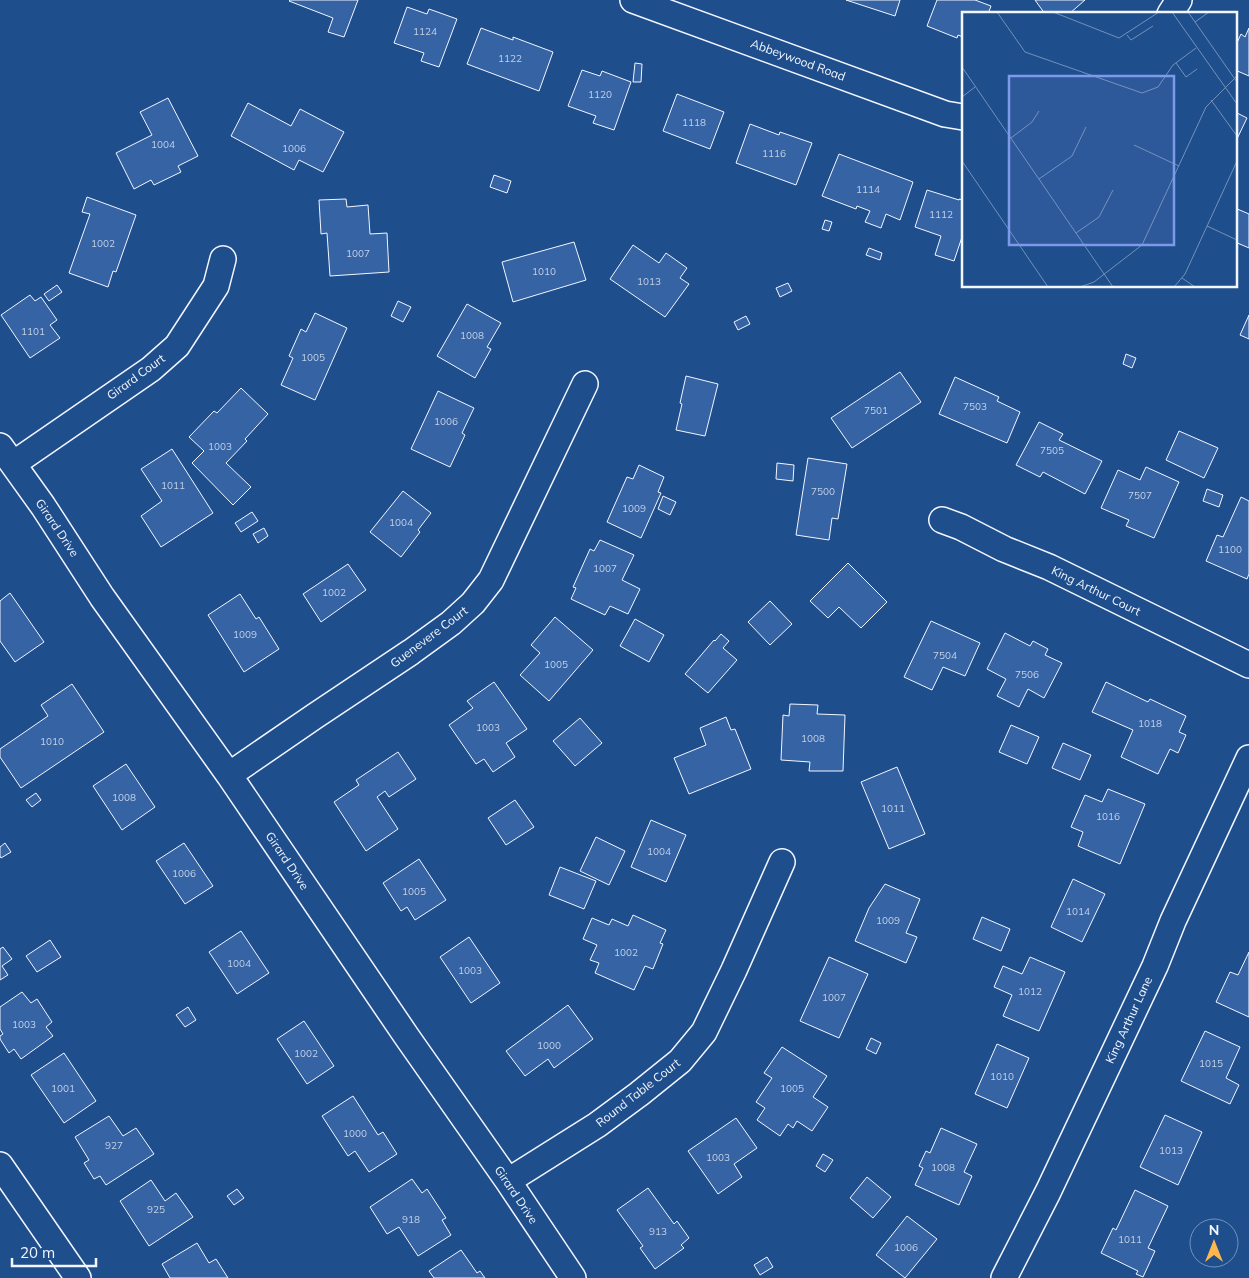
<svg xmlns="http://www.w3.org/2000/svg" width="1249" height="1278" viewBox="0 0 1249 1278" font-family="Mulish,sans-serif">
  <rect width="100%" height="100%" fill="#1f4e8c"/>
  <path fill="#3563a3" stroke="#f2f6ff" d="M290,0H358L344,37L328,32L333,18L289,1Z
    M846,0H900L895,16Z
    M937,0H975L991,6L988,14H963V37L958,35L957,38L927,26Z
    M1035,0H1085L1069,14H1045Z
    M407,7L427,14L429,9L457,19L439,67L421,61L424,53L394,43Z
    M481,28L513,40V37L553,52L539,91L467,64Z
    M1249,28V76L1235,70V47L1241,34L1245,37Z
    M635,63L642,64L641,82H633Z
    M582,70L600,76L602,71L631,82L614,130L593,123L596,116L568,106Z
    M677,94L724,112L710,149L663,131Z
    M168,98L198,156L178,166L181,172L154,185L151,180L134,189L116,153L152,135L140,112Z
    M248,103L291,126L300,109L344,132L323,172L299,160L294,170L231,136Z
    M1235,112L1247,118L1235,143Z
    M750,124L779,135L780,132L812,143L796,185L736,163Z
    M839,154L913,182L900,220L886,214L881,228L865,222L870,211L857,206L856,209L822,196Z
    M494,175L511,181L507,193L490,187Z
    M927,190L959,200V199L963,200V234L954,261L935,255L941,236L915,227Z
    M87,197L136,215L116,272L113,271L108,287L69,273L90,214L82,212Z
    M346,199L347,207L368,205L370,234L387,233L389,272L330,276L327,233L321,234L319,200Z
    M1235,208L1249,214V248L1235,242Z
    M825,220L832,222L829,231L822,229Z
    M574,242L586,280L513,302L502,262Z
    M633,245L659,263L666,253L687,268L680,278L689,284L665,317L610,279Z
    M869,248L882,253L880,260L866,255Z
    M788,283L792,291L780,297L776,288Z
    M57,285L62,292L49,301L44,294Z
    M30,295L35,301L41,297L57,320L50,325L60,338L30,358L1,315Z
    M398,301L411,307L403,322L391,316Z
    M467,304L501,323L487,347L491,349L475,378L437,356Z
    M315,313L347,328L315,400L281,385L293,358L289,356L301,329L306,332Z
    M1249,315V339L1240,335Z
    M746,316L750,324L738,330L734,322Z
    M1126,354L1136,358L1132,368L1123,364Z
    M900,372L921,402L852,448L831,418Z
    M686,376L718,384L705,436L676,430L682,404L680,403Z
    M955,377L999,397L997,401L1020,412L1007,443L939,414Z
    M241,388L268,414L245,439L247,441L226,463L251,487L233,505L192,463L204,451L189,437L214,411L217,413Z
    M438,391L474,408L462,433L465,435L450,467L411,449Z
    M1039,422L1063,434L1059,440L1102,461L1085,494L1043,472L1040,477L1016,465Z
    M1179,431L1218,448L1204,478L1166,460Z
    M172,449L213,513L161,547L141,516L162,501L141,469Z
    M808,458L847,464L838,519L832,518L829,540L796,535Z
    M777,463L794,465L793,481L776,479Z
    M639,465L664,477L658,492L661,493L641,538L607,522L627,477L633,479Z
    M1146,467L1179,482L1154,538L1126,526L1129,520L1101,508L1118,470L1140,480Z
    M1207,489L1223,495L1219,507L1203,501Z
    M403,491L431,513L418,530L420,532L401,557L370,532Z
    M663,496L676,502L670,515L658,509Z
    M1241,497L1249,501V574L1247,579L1206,561L1217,535L1223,537Z
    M252,512L258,521L241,532L235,523Z
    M264,528L268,536L258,543L253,534Z
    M600,540L634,555L622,580L640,589L628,614L610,606L605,615L571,599L576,588L573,587L590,549L594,551Z
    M848,563L887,602L861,628L839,607L828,618L810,601Z
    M348,564L366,590L321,622L303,594Z
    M10,593L44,642L15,662L0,641V601Z
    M240,594L256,619L259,617L279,649L244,672L208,615Z
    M770,601L792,624L770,645L748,622Z
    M555,617L593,650L549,701L520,675L540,653L531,645Z
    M635,619L664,635L649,662L620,646Z
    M931,621L980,643L965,676L943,667L932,690L904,677Z
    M1005,633L1030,646L1033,641L1048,649L1045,655L1062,663L1044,698L1028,689L1019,707L997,696L1006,679L987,669Z
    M721,634L729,641L723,648L737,660L708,693L685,674L714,640L715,641Z
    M494,682L527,729L506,743L515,757L493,772L484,759L476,764L449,725L473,708L467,701Z
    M1106,682L1148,702L1150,699L1186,716L1179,732L1186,735L1178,753L1170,749L1158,774L1121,757L1133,730L1092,712Z
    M72,684L104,732L21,788L0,757V749L48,716L41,705Z
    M790,704L818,705L817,714L845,715L843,771H809L810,762L781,760L783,715L789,716Z
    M726,717L731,730L735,729L751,769L689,794L674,758L706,745L700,728Z
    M580,718L602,743L575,766L553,741Z
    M1011,725L1039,737L1027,764L999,752Z
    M1063,743L1091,755L1080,780L1052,768Z
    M398,752L416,779L389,797L385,791L377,797L398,829L366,851L334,802L359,785L356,780Z
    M126,764L155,807L122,830L93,786Z
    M897,767L925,834L889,849L861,782Z
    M1108,789L1145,804L1120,864L1078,846L1083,832L1071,827L1085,795L1102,802Z
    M36,793L41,800L32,807L26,800Z
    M515,800L534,827L506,845L488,818Z
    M651,820L686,835L666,882L631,867Z
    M596,837L625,851L609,885L580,871Z
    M5,843L11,852L1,858L0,856V847Z
    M184,843L213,886L185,904L156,861Z
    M419,859L446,900L415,920L407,907L401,911L383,883Z
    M560,867L596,881L584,909L549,895Z
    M1073,879L1105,894L1082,942L1051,927Z
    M885,884L920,899L906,933L917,937L906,963L855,941L869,908Z
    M633,915L666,930L660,943L663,944L653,969L645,966L634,990L595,973L599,963L590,960L597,945L583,939L592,918L609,925L612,919L628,926Z
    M982,917L1010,929L1001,951L973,939Z
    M241,931L269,973L237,994L209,952Z
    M469,937L500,983L471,1003L440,957Z
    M50,940L61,957L37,972L26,956Z
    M3,947L12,959L2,966L8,975L0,980V949Z
    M1249,952V1017L1216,1002L1230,972L1238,975Z
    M829,957L868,974L839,1038L800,1021Z
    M1030,957L1065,972L1039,1031L1003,1016L1012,995L994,987L1003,966L1022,974Z
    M22,992L31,1003L37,999L52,1022L46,1027L53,1036L21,1059L14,1049L9,1053L0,1039V1036L3,1034L0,1029V1007Z
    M568,1005L593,1039L554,1068L548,1059L525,1076L506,1051Z
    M188,1007L196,1020L185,1027L176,1015Z
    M304,1021L334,1066L307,1084L277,1039Z
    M1205,1031L1240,1047L1226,1078L1239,1085L1230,1104L1181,1081Z
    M871,1038L881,1043L876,1054L866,1049Z
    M997,1044L1029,1058L1007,1108L975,1094Z
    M782,1047L827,1076L813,1097L828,1107L812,1131L797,1121L793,1128L788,1124L780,1136L757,1120L765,1108L756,1102L772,1078L764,1073Z
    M64,1053L96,1101L64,1123L31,1075Z
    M353,1096L378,1135L383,1132L397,1154L369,1172L355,1151L348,1156L322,1116Z
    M1165,1115L1202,1132L1178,1185L1140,1167Z
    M109,1116L123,1136L136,1128L154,1154L106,1185L100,1176L94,1179L84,1163L89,1160L75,1137Z
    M736,1118L757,1148L734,1164L742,1177L718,1194L688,1151Z
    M941,1128L977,1144L964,1172L972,1176L959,1205L915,1185L923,1168L919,1166L926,1151L930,1153Z
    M823,1154L833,1160L825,1172L816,1166Z
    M867,1177L891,1197L873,1218L850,1198Z
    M412,1179L422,1193L427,1189L446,1218L442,1220L451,1235L418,1256L399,1227L387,1234L370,1207Z
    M151,1180L165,1201L176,1193L193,1217L149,1246L120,1201Z
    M648,1188L674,1224L677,1221L689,1238L681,1245L684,1248L655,1269L640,1248L643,1246L617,1210Z
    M237,1189L244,1198L234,1205L227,1196Z
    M1135,1190L1168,1206L1148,1248L1155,1251L1143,1277L1136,1274L1138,1271L1101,1253L1113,1228L1116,1230Z
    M907,1216L937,1239L905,1278L876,1255Z
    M197,1243L209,1263L216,1259L228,1278H170L162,1264Z
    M461,1250L477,1273L480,1271L485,1278H434L429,1271Z
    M767,1257L773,1267L760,1275L754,1265Z"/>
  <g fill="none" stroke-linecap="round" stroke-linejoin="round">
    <defs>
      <path id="street" d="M633,0L945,114L963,117
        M1170,14L1179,0
        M0,446L43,506L102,597L229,775L407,1037L508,1181L573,1278
        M13,464L151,369L177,346L216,286L223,259
        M942,520L961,527L1004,549L1049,567L1249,665
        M229,775L315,716L411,652L451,623L473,603L491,580L585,384
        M0,1165L78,1278
        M508,1181L597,1125L639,1094L680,1061L704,1032L734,970L782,862
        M1004,1278L1048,1192L1155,966L1173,921L1249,758"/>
    </defs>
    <use href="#street" stroke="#f2f6ff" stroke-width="28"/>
    <use href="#street" stroke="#1f4e8c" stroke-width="25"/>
  </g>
  <g text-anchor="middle" stroke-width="4" stroke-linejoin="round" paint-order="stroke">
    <g font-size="10" fill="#c3d1e8">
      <text x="425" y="35">1124</text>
      <text x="510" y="62">1122</text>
      <text x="600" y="98">1120</text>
      <text x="694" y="126">1118</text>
      <text x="163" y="148">1004</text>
      <text x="294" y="152">1006</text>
      <text x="774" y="157">1116</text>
      <text x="868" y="193">1114</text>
      <text x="941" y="218">1112</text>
      <text x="103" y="247">1002</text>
      <text x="358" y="257">1007</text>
      <text x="544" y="275">1010</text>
      <text x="649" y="285">1013</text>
      <text x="33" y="335">1101</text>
      <text x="472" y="339">1008</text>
      <text x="313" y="361">1005</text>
      <text x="975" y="410">7503</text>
      <text x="876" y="414">7501</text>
      <text x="446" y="425">1006</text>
      <text x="220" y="450">1003</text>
      <text x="1052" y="454">7505</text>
      <text x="173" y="489">1011</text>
      <text x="823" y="495">7500</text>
      <text x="1140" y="499">7507</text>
      <text x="634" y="512">1009</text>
      <text x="401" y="526">1004</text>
      <text x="1230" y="553">1100</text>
      <text x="605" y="572">1007</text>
      <text x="334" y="596">1002</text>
      <text x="245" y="638">1009</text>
      <text x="945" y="659">7504</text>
      <text x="556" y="668">1005</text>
      <text x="1027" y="678">7506</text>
      <text x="1150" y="727">1018</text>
      <text x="488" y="731">1003</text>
      <text x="813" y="742">1008</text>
      <text x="52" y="745">1010</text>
      <text x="124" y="801">1008</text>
      <text x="893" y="812">1011</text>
      <text x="1108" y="820">1016</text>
      <text x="659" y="855">1004</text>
      <text x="184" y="877">1006</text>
      <text x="414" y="895">1005</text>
      <text x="1078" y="915">1014</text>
      <text x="888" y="924">1009</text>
      <text x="626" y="956">1002</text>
      <text x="239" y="967">1004</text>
      <text x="470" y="974">1003</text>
      <text x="1030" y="995">1012</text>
      <text x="834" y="1001">1007</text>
      <text x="24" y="1028">1003</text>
      <text x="549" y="1049">1000</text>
      <text x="306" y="1057">1002</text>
      <text x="1211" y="1067">1015</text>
      <text x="1002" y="1080">1010</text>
      <text x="63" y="1092">1001</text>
      <text x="792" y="1092">1005</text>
      <text x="355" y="1137">1000</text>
      <text x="114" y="1149">927</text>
      <text x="1171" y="1154">1013</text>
      <text x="718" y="1161">1003</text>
      <text x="943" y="1171">1008</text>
      <text x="156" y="1213">925</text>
      <text x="411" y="1223">918</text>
      <text x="658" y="1235">913</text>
      <text x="1130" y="1243">1011</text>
      <text x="906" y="1251">1006</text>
    </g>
    <g font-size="12" fill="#f2f6ff" stroke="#1f4e8c">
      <text transform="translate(798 60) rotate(20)" y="4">Abbeywood Road</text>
      <text transform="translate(136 377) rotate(-36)" y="4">Girard Court</text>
      <text transform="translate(57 528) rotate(56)" y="4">Girard Drive</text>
      <text transform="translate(1096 591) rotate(26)" y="4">King Arthur Court</text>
      <text transform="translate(429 637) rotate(-37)" y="4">Guenevere Court</text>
      <text transform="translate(287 861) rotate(56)" y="4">Girard Drive</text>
      <text transform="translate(1129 1020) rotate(-65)" y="4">King Arthur Lane</text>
      <text transform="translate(638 1093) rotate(-38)" y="4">Round Table Court</text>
      <text transform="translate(516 1195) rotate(56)" y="4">Girard Drive</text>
    </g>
  </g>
  <g transform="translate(962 12)">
    <rect width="275" height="275" fill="#1f4e8c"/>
    <path fill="none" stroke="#7391ba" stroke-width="1" d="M35,0L63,40L180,81L196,75L211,53L234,36M91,0L157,26L197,0M210,0L275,92M226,0L275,70M233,10L247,0M165,23L169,28L191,14M214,51L224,65L235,57M0,55L151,275M0,85L13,75M249,88L275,124M49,126L70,110L77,99M172,133L217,154M0,149L86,275M77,167L110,144L124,115M245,214L275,228M114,221L137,205L151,178M220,266L233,275M118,275L132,270L180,233L244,95L275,64M212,275L223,262L275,149"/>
    <path fill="#7d9aea" fill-opacity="0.15" stroke="#7d9aea" stroke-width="2.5" d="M47,64H212V233H47Z"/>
    <rect width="275" height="275" fill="none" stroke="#f2f6ff" stroke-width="2.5"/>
  </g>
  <g transform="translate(1214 1243)"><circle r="24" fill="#1f4e8c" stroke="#7391ba"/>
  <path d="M0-4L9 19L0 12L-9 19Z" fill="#ffb74d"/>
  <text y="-8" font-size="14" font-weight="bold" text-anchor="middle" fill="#f2f6ff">N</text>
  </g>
  <path d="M12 1258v8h84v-8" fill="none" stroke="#f2f6ff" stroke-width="2.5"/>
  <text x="20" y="1258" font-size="15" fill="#f2f6ff" stroke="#1f4e8c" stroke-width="4" paint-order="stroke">20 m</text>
</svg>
